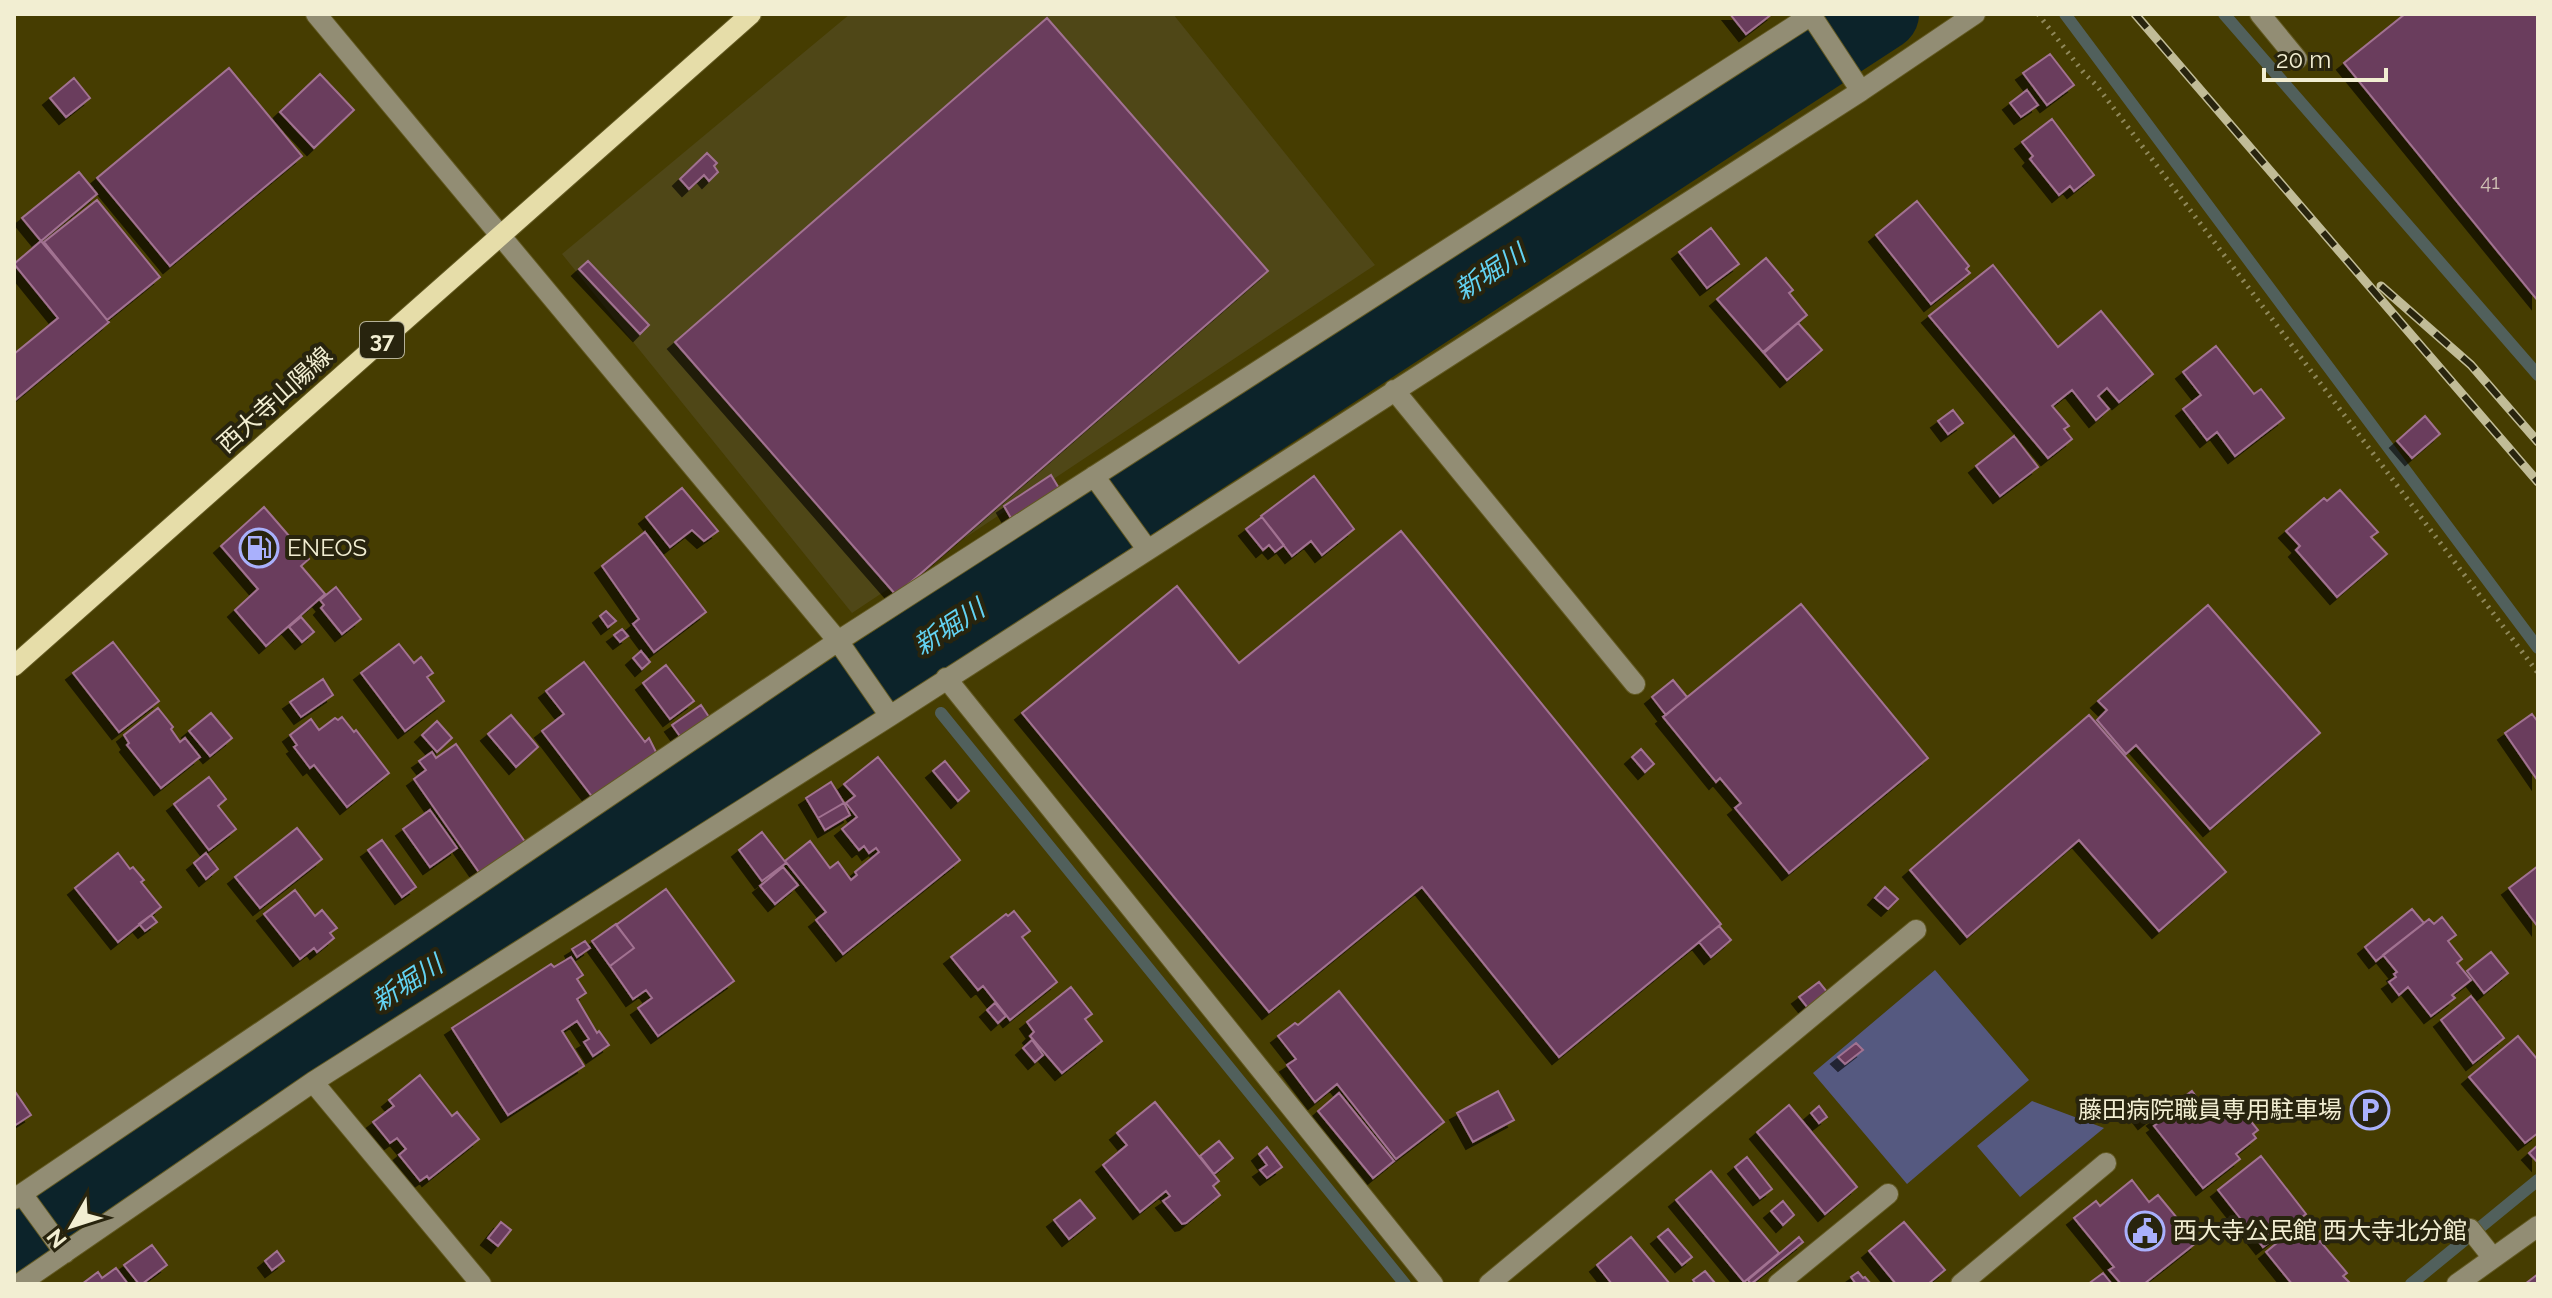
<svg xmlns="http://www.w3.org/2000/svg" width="2552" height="1298" viewBox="0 0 2552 1298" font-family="Raleway,'Noto Sans JP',sans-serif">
  <defs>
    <filter id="shadow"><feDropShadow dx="-7" dy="7" stdDeviation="0" flood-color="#0009"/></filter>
  </defs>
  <rect width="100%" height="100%" fill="#463d01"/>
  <path fill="#4f4717" d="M850,14H1173L1375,265L852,613L562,254Z"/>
  <path fill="#555980" d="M1935,970L2029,1080L1907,1184L1813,1073Z
    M2032,1101L2104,1128L2020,1197L1977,1146Z"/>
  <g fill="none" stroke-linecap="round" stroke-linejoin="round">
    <path stroke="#51605c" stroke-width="12" d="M2065,14L2538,648
      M2224,14L2538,375
      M941,713L1405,1284
      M2411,1284L2538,1180"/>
    <path stroke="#0c232a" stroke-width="72" d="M14,1241L1059,552L1883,14"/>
  </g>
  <path fill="#6b3c5d" stroke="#a17291" stroke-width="2" filter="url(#shadow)" d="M1730,14H1772L1746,34Z
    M2405,14H2538V301L2344,63Z
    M1047,18L1268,271L896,595L675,342Z
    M2050,54L2074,85L2047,105L2023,73Z
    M229,68L302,156L170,266L97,178Z
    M320,74L354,110L314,148L280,112Z
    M74,78L90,98L66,117L50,98Z
    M2027,90L2038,105L2021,117L2010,103Z
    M2052,119L2094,175L2074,191L2070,186L2059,195L2030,159L2033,156L2022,142Z
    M707,153L717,163L714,166L718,172L709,181L704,175L689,189L680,179Z
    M79,172L97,194L41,241L22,218Z
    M97,200L160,277L107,320L44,242Z
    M1917,201L1969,266L1966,269L1970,273L1931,304L1876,235Z
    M1711,228L1739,264L1707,288L1679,252Z
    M41,241L109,322L14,401V354L58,318L14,264Z
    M1766,258L1793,290L1789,293L1807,315L1763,352L1717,299Z
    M588,261L649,325L640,334L579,269Z
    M1993,265L2058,347L2101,311L2153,374L2119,402L2107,388L2098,396L2109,409L2096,420L2072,390L2052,406L2069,426L2064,429L2072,439L2048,458L1929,316Z
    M1798,323L1822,350L1787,380L1764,353Z
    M2216,346L2254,394L2261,389L2284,418L2235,456L2217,432L2207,440L2183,409L2201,395L2183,372Z
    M1953,410L1963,423L1948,434L1938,421Z
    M2425,416L2440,434L2412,458L2397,441Z
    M2014,436L2038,467L2000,496L1976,466Z
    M1051,475L1063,495L1015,525L1004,506Z
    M1314,476L1354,529L1322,555L1311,541L1292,556L1261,516Z
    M682,488L718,531L704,541L692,530L670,547L646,517Z
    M2340,490L2378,532L2371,537L2387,554L2337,597L2296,550L2300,546L2286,531L2324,498L2327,501Z
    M264,507L309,559L301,566L325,594L266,646L235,610L258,589L221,546Z
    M1262,517L1284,545L1275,552L1269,545L1263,550L1246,529Z
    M1401,531L1721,924L1559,1057L1422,887L1269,1012L1022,713L1177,586L1239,663Z
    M645,532L706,612L654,652L633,624L639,619L602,566Z
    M336,587L361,619L342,634L321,608L324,605L320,600Z
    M1801,604L1928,758L1789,873L1735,808L1741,803L1720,778L1716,782L1663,717Z
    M2208,605L2320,733L2210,829L2136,745L2126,754L2097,720L2107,710L2098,701Z
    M606,611L616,621L608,627L600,616Z
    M301,617L314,632L302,642L289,627Z
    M622,629L628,636L620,642L614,635Z
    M113,642L159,701L119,732L73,673Z
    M399,644L414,663L421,657L433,673L427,677L444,701L405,731L361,673Z
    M641,651L650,662L642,669L633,658Z
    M584,662L645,742L649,738L658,756L597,803L542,731L564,714L546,691Z
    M666,665L694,701L670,719L643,683Z
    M323,679L333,695L301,717L290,702Z
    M1673,680L1687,697L1666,715L1652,697Z
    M701,705L713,723L684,742L672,725Z
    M158,708L173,727L171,729L180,742L185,738L200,757L161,788L127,745L129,743L124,735Z
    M211,713L232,738L210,756L189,731Z
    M2532,714L2538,722V781L2505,733Z
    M511,715L538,747L516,767L488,734Z
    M2089,715L2226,872L2159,931L2079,840L1967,937L1910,870Z
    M342,717L354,732L356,730L389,773L347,807L314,765L310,768L294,747L297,745L290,735L311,719L319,730L335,718L338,720Z
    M437,721L452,738L437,752L422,735Z
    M456,744L528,846L483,878L414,779L426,770L419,761L432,752L436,758Z
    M1641,749L1654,764L1645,772L1632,757Z
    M878,757L960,860L843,954L816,920L826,912L785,861L810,841L830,868L838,862L851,880L857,875L855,872L879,852L876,848L869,853L864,846L859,850L842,829L857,817L846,803L855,796L844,784Z
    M945,761L969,791L958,801L933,771Z
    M209,777L226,799L218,806L236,829L209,850L174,804Z
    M831,782L844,803L818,818L806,798Z
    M844,803L850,815L825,830L818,818Z
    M430,810L457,848L430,867L403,829Z
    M297,828L322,859L260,908L235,877Z
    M762,832L786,863L762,881L739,850Z
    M382,840L416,887L402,897L368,850Z
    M118,853L130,869L133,867L144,880L141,882L161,907L118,942L75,888Z
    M206,853L218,869L206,879L194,863Z
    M2538,866V927L2509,888Z
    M783,867L798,885L775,904L760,886Z
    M1885,887L1898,899L1888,909L1875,898Z
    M666,889L734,981L658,1036L638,1008L652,998L646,990L633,999L610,966L634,948L616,925Z
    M295,890L315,916L322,910L337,928L330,933L334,938L317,952L314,948L300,959L264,914Z
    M2412,909L2424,923L2376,961L2365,947Z
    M1014,911L1030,931L1022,937L1057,982L1010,1020L983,986L978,990L951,957L1006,914L1008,916Z
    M151,915L157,922L145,931L139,924Z
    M2442,917L2456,935L2448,941L2462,959L2457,963L2471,980L2452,995L2455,998L2431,1016L2408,987L2399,995L2389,982L2396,977L2394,974L2397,972L2383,955L2429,919L2434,924Z
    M616,924L634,948L610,966L592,941Z
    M1719,926L1731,940L1711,957L1699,942Z
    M585,941L590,948L577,957L572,949Z
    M2491,952L2508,973L2484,993L2467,971Z
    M571,957L583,975L577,979L586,993L577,999L597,1033L599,1031L609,1045L593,1056L584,1042L589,1039L577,1021L562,1031L584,1066L508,1115L452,1028L551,964L554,967Z
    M1819,982L1832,998L1812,1013L1799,997Z
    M1071,987L1092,1014L1085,1019L1102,1041L1062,1073L1030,1036L1034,1032L1027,1022Z
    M1339,991L1444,1122L1396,1159L1337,1084L1315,1102L1287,1065L1296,1059L1278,1036L1295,1023L1298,1025Z
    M2471,996L2504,1038L2473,1063L2441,1020Z
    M995,1003L1006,1016L998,1023L987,1010Z
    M2518,1036L2538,1060V1133L2525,1143L2469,1077Z
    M1032,1040L1043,1055L1035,1062L1023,1048Z
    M1856,1043L1863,1050L1845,1064L1838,1057Z
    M420,1075L452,1116L457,1112L479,1139L429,1179L427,1176L420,1181L399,1155L406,1149L397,1138L390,1143L373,1122L394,1106L389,1100Z
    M14,1090L31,1115L14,1126Z
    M1498,1091L1514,1120L1473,1142L1457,1113Z
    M2192,1091L2209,1113L2212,1110L2221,1121L2231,1113L2228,1109L2236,1103L2258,1130L2253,1134L2256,1138L2236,1154L2240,1159L2203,1188L2154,1126L2158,1123L2154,1119Z
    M1339,1093L1394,1161L1373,1178L1318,1111Z
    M1155,1102L1219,1181L1213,1186L1220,1195L1186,1223L1182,1224L1163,1201L1170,1196L1166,1191L1140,1212L1103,1165L1127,1145L1117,1133Z
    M2144,1102L2154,1115L2145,1122L2135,1109Z
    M1789,1105L1857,1187L1825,1214L1757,1132Z
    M1819,1106L1827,1117L1819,1123L1811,1113Z
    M1219,1141L1233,1158L1214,1174L1200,1156Z
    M2538,1145V1163L2529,1153Z
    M1267,1147L1282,1167L1267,1178L1260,1170L1267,1165L1259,1154Z
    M2261,1156L2306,1214L2263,1247L2218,1190Z
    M1747,1157L1772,1189L1760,1198L1735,1167Z
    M1711,1171L1779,1253L1744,1282L1676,1200Z
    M2132,1180L2149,1202L2158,1195L2197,1242L2144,1284H2121L2109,1270L2114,1267L2074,1218L2096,1201L2100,1206Z
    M1080,1200L1095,1218L1069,1239L1054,1220Z
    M1783,1201L1794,1215L1783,1225L1771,1211Z
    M501,1222L511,1230L498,1246L488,1238Z
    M1904,1222L1945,1270L1928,1284H1896L1869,1251Z
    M2301,1223L2317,1243L2320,1241L2347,1273L2343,1276L2349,1282L2347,1284H2292L2266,1252Z
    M1668,1229L1692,1257L1682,1265L1658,1237Z
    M1631,1237L1670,1284H1612L1597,1265Z
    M1799,1237L1803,1242L1751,1284L1748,1280Z
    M152,1245L167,1265L142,1284H139L124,1265Z
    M277,1251L284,1261L272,1270L265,1261Z
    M116,1268L128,1284H82L98,1272L102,1278Z
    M1705,1271L1715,1283L1714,1284H1696L1693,1280Z
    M1858,1272L1863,1278L1865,1277L1871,1284H1856L1851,1277Z
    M2103,1273L2111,1283L2088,1284Z
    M2538,1274V1284H2525Z"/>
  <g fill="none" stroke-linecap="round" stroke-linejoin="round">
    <defs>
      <path id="minor" d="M316,14L838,641L890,716
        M2260,14L2297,59
        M1811,15L1861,91
        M1394,390L1635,684
        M1094,476L1147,549
        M946,678L1433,1284
        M313,1082L481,1284
        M22,1194L65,1253
        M14,1199L838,641L1813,14
        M2470,1229L2493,1258
        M19,1284L313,1082L890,716L1861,91L1975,14
        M1489,1284L1916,930
        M1778,1284L1888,1194
        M1961,1284L2106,1163
        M2457,1284L2538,1226"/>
      <path id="major" d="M14,666L751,14"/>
    </defs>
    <use href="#minor" stroke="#625922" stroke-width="22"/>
    <use href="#major" stroke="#625922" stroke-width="22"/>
    <path stroke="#8f885a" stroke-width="5" stroke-dasharray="2 6" stroke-linecap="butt" d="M2038,14L2084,73L2097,86L2538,673"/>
    <use href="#minor" stroke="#928d74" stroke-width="20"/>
    <use href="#major" stroke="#e6dda9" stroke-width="20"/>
    <defs>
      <path id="rail" d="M2135,14L2538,482
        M2381,286L2471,365L2538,442"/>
    </defs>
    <use href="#rail" stroke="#c1bc97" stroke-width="9"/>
    <use href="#rail" stroke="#28240e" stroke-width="6" stroke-dasharray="18" stroke-linecap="butt"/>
  </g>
  <defs>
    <symbol id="fuel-ring" viewBox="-11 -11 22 22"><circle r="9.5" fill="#28240e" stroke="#a9b0fc" stroke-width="1.5"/><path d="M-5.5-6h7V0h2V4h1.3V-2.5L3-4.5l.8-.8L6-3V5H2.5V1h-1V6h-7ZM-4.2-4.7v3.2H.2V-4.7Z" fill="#a9b0fc"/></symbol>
    <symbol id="parking-ring" viewBox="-11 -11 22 22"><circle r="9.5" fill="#28240e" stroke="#a9b0fc" stroke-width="1.5"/><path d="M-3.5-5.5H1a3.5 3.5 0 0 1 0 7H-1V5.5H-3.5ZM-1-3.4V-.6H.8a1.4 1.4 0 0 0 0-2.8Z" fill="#a9b0fc"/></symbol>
    <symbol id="civic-ring" viewBox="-11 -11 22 22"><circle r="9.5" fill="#28240e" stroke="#a9b0fc" stroke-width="1.5"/><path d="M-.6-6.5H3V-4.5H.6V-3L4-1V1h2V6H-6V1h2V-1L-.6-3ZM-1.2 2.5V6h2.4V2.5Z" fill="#a9b0fc"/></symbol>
  </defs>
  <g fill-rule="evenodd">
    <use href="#fuel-ring" x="237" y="526" width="44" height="44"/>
    <use href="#parking-ring" x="2348" y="1088" width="44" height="44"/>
    <use href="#civic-ring" x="2123" y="1209" width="44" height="44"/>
  </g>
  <g text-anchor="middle" stroke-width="8" stroke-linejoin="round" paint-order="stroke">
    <g font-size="20" fill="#d0c2b5">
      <text x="2490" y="189">41</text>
    </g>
    <rect fill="#28240e" stroke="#b5b197" stroke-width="2" x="360" y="322" width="44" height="36" rx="6"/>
    <g font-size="22" font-weight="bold" fill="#f2eed2">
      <text x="382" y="348">37</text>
    </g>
    <g font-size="24" fill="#f2eed2" stroke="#28240e">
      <text transform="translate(275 400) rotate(-42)" y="8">西大寺山陽線</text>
    </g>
    <g font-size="24" fill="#f2eed2" stroke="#28240e" text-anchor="start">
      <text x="287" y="556">ENEOS</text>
      <text x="2342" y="1118" text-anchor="end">藤田病院職員専用駐車場</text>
      <text x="2173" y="1239">西大寺公民館 西大寺北分館</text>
    </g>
    <g font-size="26" font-style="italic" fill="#63d3f3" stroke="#28240e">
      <text transform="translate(1490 272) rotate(-33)" y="9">新堀川</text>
      <text transform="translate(949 627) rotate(-33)" y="9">新堀川</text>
      <text transform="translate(407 983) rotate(-33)" y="9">新堀川</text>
    </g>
  </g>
  <rect width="2552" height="1298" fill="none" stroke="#f2eed2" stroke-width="32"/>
  <g transform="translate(72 1226) rotate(231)" stroke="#28240e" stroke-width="6" paint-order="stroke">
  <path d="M0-6L14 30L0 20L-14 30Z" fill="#f2eed2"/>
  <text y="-12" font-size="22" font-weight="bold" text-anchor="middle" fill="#f2eed2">N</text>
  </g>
  <path d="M2264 68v12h122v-12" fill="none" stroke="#f2eed2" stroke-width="4"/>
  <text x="2276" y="68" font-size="24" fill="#f2eed2" stroke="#28240e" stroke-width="6" paint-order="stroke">20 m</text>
</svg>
